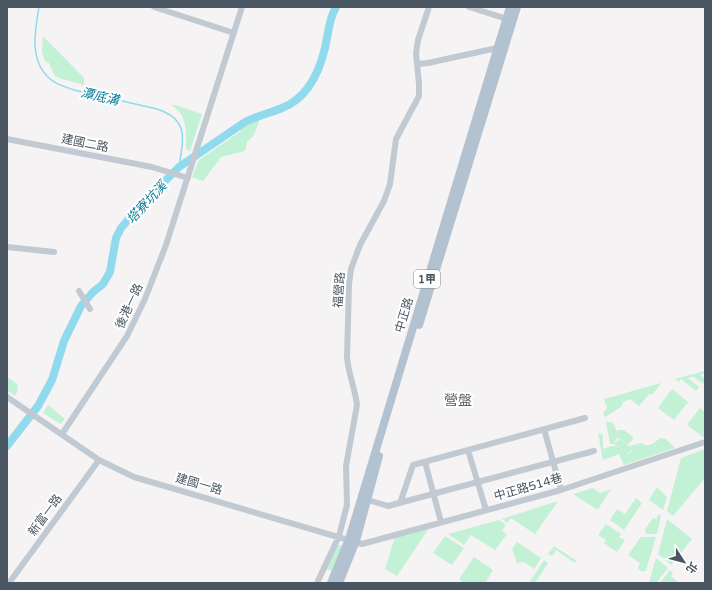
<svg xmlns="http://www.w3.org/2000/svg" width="712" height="590" viewBox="0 0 712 590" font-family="'Varela Round','Noto Sans TC',sans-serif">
  <rect width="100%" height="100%" fill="#f5f3f3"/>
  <path fill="#c3f1d5" d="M43,36L84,78V85L62,79L55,76L49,63L45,61L42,52Z
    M175,105L202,114L190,151L186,149C186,132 188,115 171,105Z
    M261,116L254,135L247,142L245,151L221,157L203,181L192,177L199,160L241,131L239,128L247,122Z
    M705,371V373L700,375L705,379L703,384L694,377L688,378L699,387L696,391L681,379L679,382L675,379Z
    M7,377L17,384L18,390L15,396L7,390Z
    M661,383L652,395L650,393L639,406L630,399L623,402L621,407L605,417L603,413L607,408L604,399Z
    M672,389L688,402L674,420L658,408Z
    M48,405L65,419L61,424L43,413Z
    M700,408L705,412V436L703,437L687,425Z
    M606,422H612C617,429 619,436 614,444H610Z
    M617,430H624L633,437L632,441L627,444L619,438L617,439Z
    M598,433L603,435V447L604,449C617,443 617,447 629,455L633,448L628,454L614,444L619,439L632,448L630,446L641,443C648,448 655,443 660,438L666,439L675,448L624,465L619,454L603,460Z
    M705,449V480L704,479L673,516L667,511L681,458Z
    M657,487L667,497L663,510L649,500Z
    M593,488L600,493L611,489L598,509H596L573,494Z
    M636,498L642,503L624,530L610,520L617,509L625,514Z
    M558,501L535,534L511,518L507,523L502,519Z
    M659,514L661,516L657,534H646L645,529L653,518L656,519Z
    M667,519L692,539L671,565L658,554Z
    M499,520L506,525L502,531L507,534L495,550L471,535L464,545L448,534Z
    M606,524L621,534L619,537L625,540L617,552L604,543L606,540L598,535Z
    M429,528L397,576L385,569L395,537Z
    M445,536L464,548L452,565L433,553Z
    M641,537H656L646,570L644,572L639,570L638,568L640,563L628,555Z
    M517,542L541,558L534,569L524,562L517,563L512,549Z
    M338,545H344L333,572L326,569Z
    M554,546L577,561L575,563L556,550L552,556L548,554Z
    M474,557L493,570L485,583H461L462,581L459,579Z
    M656,558L668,568L656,583H649Z
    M544,560L548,563L535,583H529Z
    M670,570L673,573L671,576L679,583H660Z"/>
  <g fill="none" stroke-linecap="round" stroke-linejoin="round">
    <path stroke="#90daee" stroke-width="1.5" d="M39,7C35,30 29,60 49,78C56,85 66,87 74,90L157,109C190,120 183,139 179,167"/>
    <path stroke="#90daee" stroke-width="8" d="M7,446L38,406L52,380L64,341L81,306L93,292L103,284L110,272L116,238L121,228L141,205L179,167L245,122C257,116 270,113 282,108C308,98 319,73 325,48C328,35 329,18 336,7"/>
    <path stroke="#c1cad2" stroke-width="6" d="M154,7L234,33
      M469,7L510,20
      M417,64L428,63L497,48
      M7,139L152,167L188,178
      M7,247L54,252
      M79,291L90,309
      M7,397L99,460L134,477L362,544L561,490L705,442
      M544,429L561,490
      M62,434L127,336L145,299L166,245L242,7
      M468,450L486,510
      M425,462L441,522
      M368,500L388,506L594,451
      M400,503L413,465L585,418
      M9,583L99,460
      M317,583L339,536L347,505L346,466L357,405C355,388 348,373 347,357L349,285L351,269L360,245L384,201L390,184L396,139L419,96V84L416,53L418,40L429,7"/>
    <path stroke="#b3c2d1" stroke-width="8" d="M419,325L517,7
      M331,583L349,539L510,7
      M339,583L356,541L379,456"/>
  </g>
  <g text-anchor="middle" stroke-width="4" stroke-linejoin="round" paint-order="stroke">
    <rect fill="#fff" stroke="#808990" stroke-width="1" x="414" y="270" width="26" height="18" rx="3"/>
    <g font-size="11" font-weight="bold" fill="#4a5661">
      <text x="427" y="283">1甲</text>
    </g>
    <g font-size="12" fill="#4a5661" stroke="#fff">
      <text transform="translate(85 143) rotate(11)" y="4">建國二路</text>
      <text transform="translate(339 290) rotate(-86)" y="4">福營路</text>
      <text transform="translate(129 306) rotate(-65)" y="4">後港一路</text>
      <text transform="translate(404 315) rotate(-73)" y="4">中正路</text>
      <text transform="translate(199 484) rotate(16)" y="4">建國一路</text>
      <text transform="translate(528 487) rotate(-16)" y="4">中正路514巷</text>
      <text transform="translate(45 515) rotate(-54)" y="4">新富一路</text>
    </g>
    <g font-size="13" font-style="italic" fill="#0c7c9b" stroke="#fff">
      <text transform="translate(100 96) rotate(13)" y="5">潭底溝</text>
      <text transform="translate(146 202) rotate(-47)" y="5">塔寮坑溪</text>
    </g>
    <g font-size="14" fill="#5f6368" stroke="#fff">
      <text x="458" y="405">營盤</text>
    </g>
  </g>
  <rect width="712" height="590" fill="none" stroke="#4a5661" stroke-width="16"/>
  <g transform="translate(684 562) rotate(126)" stroke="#ffffff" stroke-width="3" paint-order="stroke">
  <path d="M0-3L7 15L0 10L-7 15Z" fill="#4a5661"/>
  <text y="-6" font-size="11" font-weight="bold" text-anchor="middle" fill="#4a5661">北</text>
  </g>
</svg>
